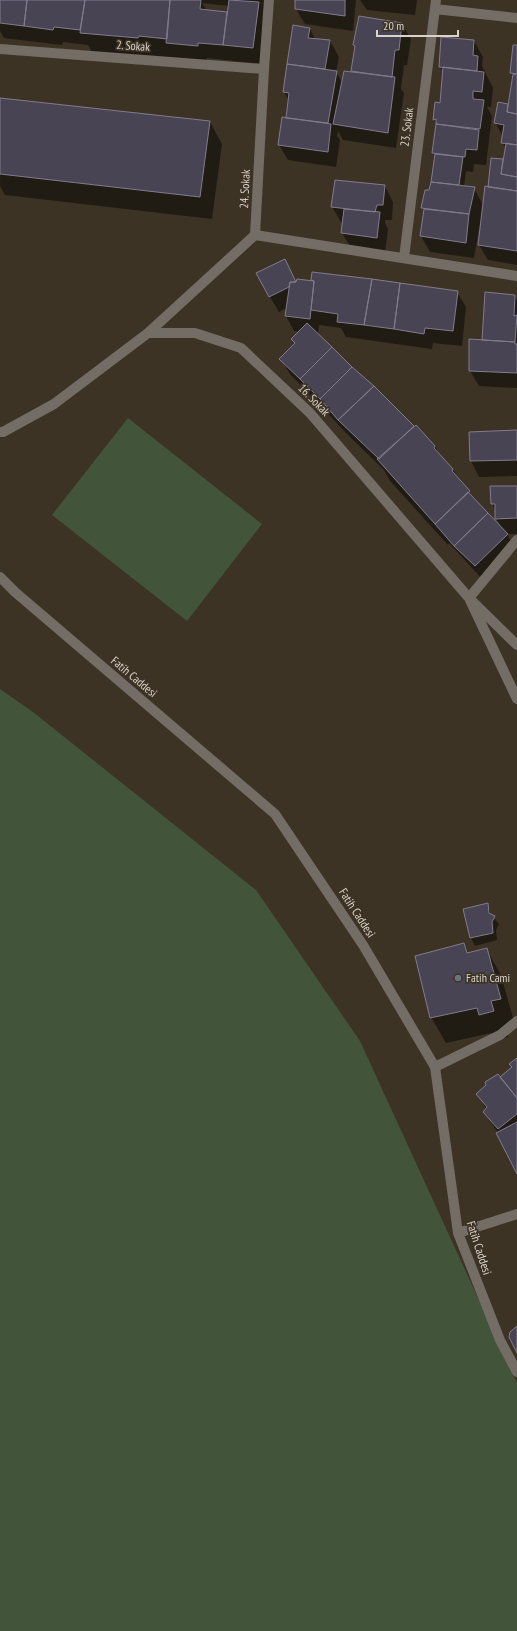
<svg xmlns="http://www.w3.org/2000/svg" width="517" height="1631" viewBox="0 0 517 1631" font-family="'PT Sans Narrow',sans-serif">
  <rect width="100%" height="100%" fill="#3d3325"/>
  <path fill="#425439" d="M128,418L262,524L187,621L52,515Z
    M0,689L33,712L256,890L360,1041L517,1383V1631H0Z"/>
  <path fill="#0007" fill-rule="evenodd" d="M0,0H274L273,12L263,10L262,64L207,58L206,61L93,54L88,45L63,42L62,45L4,38L0,31ZM202,3L229,6L228,13L207,11Z
    M296,0H356L353,31L305,24L296,9Z
    M360,0H417L415,15L367,10Z
    M402,24L411,39L407,65H404L401,89L404,93L396,148L343,140L338,131L337,136L340,140L336,167L288,160L279,145L287,119L289,101L284,92L294,26L310,29L315,39L330,41L339,57L336,72L342,82L352,73L356,47Z
    M474,41L483,57L482,66L493,88L491,107H487L492,116L486,165L474,164L473,172L466,171L464,187L474,188L483,205L488,188L502,160L504,162L506,149L502,142L503,137L495,122L498,104L509,106L513,77L511,73L517,46V265L488,260L479,245L481,224H480L474,258L430,252L421,236L425,213L422,208L430,191L435,158L433,153L437,124L434,120L436,104H440L444,74L440,67Z
    M1,99L210,122L222,144L212,219L5,195L0,186Z
    M385,186L393,202L392,220H385V223L388,229L385,253L351,248L342,233L343,222H341L332,207Z
    M284,260L297,284L312,282L313,273L457,292L466,307L462,346L433,343L432,349L346,337L341,328L319,325L318,335L435,446L441,457L453,470L474,500L501,527L496,518V510L492,504L491,487H517V534H507L516,550L484,581L449,543L448,545L390,481L384,470L348,435L290,374L281,359L296,344L293,339L300,332L294,331L286,316L287,308L279,312L270,297Z
    M514,296L517,301V388L479,386L470,371L483,341Z
    M517,431V476L479,477L471,461L470,433Z
    M487,904L492,916L499,924L496,930L497,940L475,946L471,938L464,910Z
    M463,944L469,954L486,949L501,975L515,1025L505,1027L508,1037L495,1040L491,1033L446,1043L431,1017Z
    M517,1059V1173L498,1133L484,1112L486,1109L478,1094L513,1068Z"/>
  <path fill="#494454" stroke="#827b8d" d="M0,0H27L24,26L0,23Z
    M27,0H85L80,30L54,27L53,30L24,26Z
    M85,0H170L167,39L139,36L138,38L80,33Z
    M170,0H201L200,9L227,12L223,45L198,43V46L166,43Z
    M229,0L259,2L253,48L223,45Z
    M295,0H345V16L295,9Z
    M359,16L402,23L399,50H395L392,77L351,71L355,46L353,45Z
    M293,25L310,28L308,38L330,40L325,69L287,64Z
    M441,37L474,40L473,55L478,56L477,71L439,67Z
    M513,45H517V74L510,73Z
    M287,64L337,71L328,123L286,118L289,93L283,92Z
    M443,67L484,72L482,92L473,91V99L484,100L480,129L436,124V119L433,120L435,102L440,103Z
    M344,71L395,77L388,133L333,124Z
    M513,74L517,75V114L507,112Z
    M0,98L210,121L200,197L0,174Z
    M498,102L508,104L507,112L517,114V145L501,143L504,125L494,123Z
    M282,117L331,124L328,152L278,145Z
    M436,124L479,130L477,150L466,149L465,157L432,153Z
    M506,143L517,145V177L501,174Z
    M435,154L463,157L459,185L431,182Z
    M491,158L503,159L501,174L517,177V191L488,187Z
    M335,180L385,185L383,205H377L375,212L331,207Z
    M431,182L475,187L469,214L421,208L425,190H429Z
    M485,186L517,191V251L478,245Z
    M344,209L380,212L377,238L341,233Z
    M424,209L469,214L466,243L420,236Z
    M285,259L296,282H290L289,287L269,297L256,273Z
    M312,272L372,279L364,325L337,322L338,314L311,310L314,281L311,280Z
    M297,279L314,281L310,319L285,316L290,282H296Z
    M372,279L400,283L394,329L364,325Z
    M400,283L458,291L453,331L425,328L424,334L394,329Z
    M485,292L515,295L514,316L517,315L515,342L482,340Z
    M307,323L332,347L300,379L279,359L295,343L291,339Z
    M469,339L515,342V344H517V373L469,371Z
    M332,347L352,367L320,399L300,379Z
    M352,367L374,386L338,420L320,399Z
    M374,386L414,426L379,459L338,420Z
    M416,425L435,446L434,448L453,469L452,471L470,491L435,524L377,459Z
    M517,430V460L470,461L469,432Z
    M490,486H517V518L495,519V504H491Z
    M468,492L488,513L454,546L435,524Z
    M488,513L508,534L475,566L454,546Z
    M488,903L489,913L495,916L492,922L493,933L470,938L463,909Z
    M464,943L467,953L487,948L501,999L491,1001L494,1011L479,1015L477,1008L430,1018L415,956Z
    M517,1058V1098L500,1077L512,1067L509,1064Z
    M498,1074L517,1098V1114L498,1129L483,1112L487,1107L476,1094L486,1085L485,1082Z
    M517,1122V1174L496,1133Z
    M517,1326V1353L509,1337L510,1332Z"/>
  <g fill="none" stroke-linecap="round" stroke-linejoin="round">
    <path stroke="#736d66" stroke-width="10" d="M435,9L517,18
      M0,49L264,69
      M255,235L517,276
      M404,258L436,0
      M148,333L255,235L264,69L269,0
      M0,432H3L54,404L148,333H195L241,348L310,413L469,598L517,699
      M517,540L469,598L517,645
      M0,577L15,592L275,814L363,945L435,1067L458,1233L500,1340L517,1372
      M435,1067L500,1035L517,1021
      M458,1233L517,1214"/>
  </g>
  <circle fill="#6b7280" stroke="#3d3325" stroke-width="1.5" cx="458" cy="978" r="4"/>
  <g text-anchor="middle" stroke-width="3.5" stroke-linejoin="round" paint-order="stroke">
    <g font-size="12" fill="#d9d3ca" stroke="#3d3325">
      <text transform="translate(133 46) rotate(4)" y="4">2. Sokak</text>
      <text transform="translate(407 127) rotate(-83)" y="4">23. Sokak</text>
      <text transform="translate(245 189) rotate(-87)" y="4">24. Sokak</text>
      <text transform="translate(314 400) rotate(46)" y="4">16. Sokak</text>
      <text transform="translate(134 677) rotate(40)" y="4">Fatih Caddesi</text>
      <text transform="translate(357 913) rotate(57)" y="4">Fatih Caddesi</text>
      <text transform="translate(479 1248) rotate(72)" y="4">Fatih Caddesi</text>
    </g>
    <g font-size="12" fill="#d9d3ca" stroke="#3d3325" text-anchor="start">
      <text x="466" y="982">Fatih Cami</text>
    </g>
  </g>
  <path d="M377 30v6h81v-6" fill="none" stroke="#d9d3ca" stroke-width="2"/>
  <text x="383" y="30" font-size="12" fill="#d9d3ca" stroke="#3d3325" stroke-width="3" paint-order="stroke">20 m</text>
</svg>
